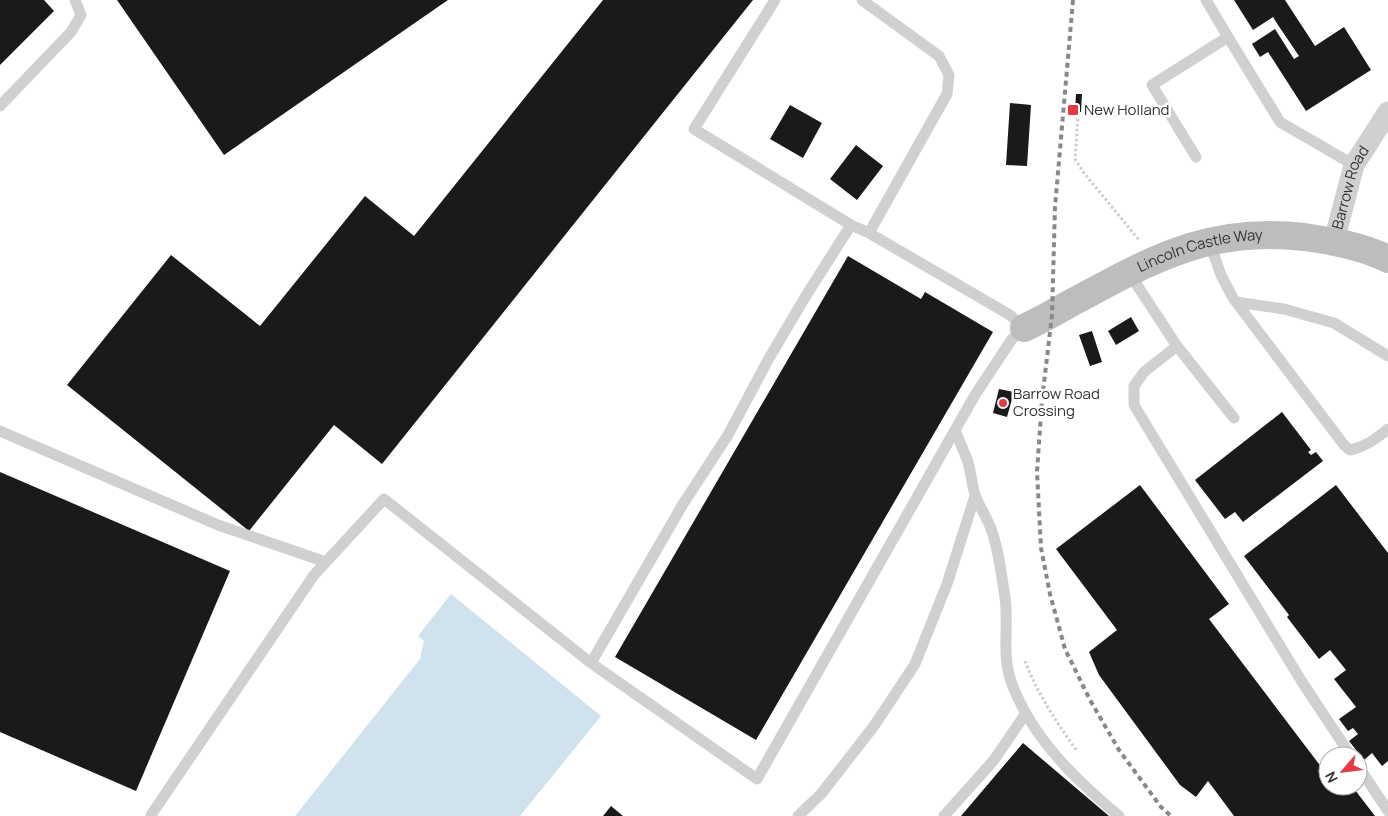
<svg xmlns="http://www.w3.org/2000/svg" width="1388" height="816" viewBox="0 0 1388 816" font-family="Manrope,sans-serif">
  <rect width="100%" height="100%" fill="#fff"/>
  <path fill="#cfe2ee" d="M451,594L601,716L520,816H295L420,659L424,641L418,636Z"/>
  <path fill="#1a1a1a" d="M0,0H44L54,11L0,65Z
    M117,0H448L224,155Z
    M603,0H753L382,464L334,425L249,531L67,385L171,255L260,326L365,196L414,236Z
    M1234,0H1285L1315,46L1344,27L1371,70L1306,111L1268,52L1260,57L1252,44L1275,29L1294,59L1299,56L1278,25L1273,17L1253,30Z
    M1076,94H1082L1081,112H1075Z
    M1010,103L1031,105L1027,166L1006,165Z
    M790,105L822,123L803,158L770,139Z
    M856,145L883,166L857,200L830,179Z
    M848,256L921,299L925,292L993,332L756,740L615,657Z
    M1131,317L1139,331L1116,345L1108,331Z
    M1092,331L1102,362L1090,366L1079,335Z
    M999,389L1014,392L1007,417L993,413Z
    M1282,412L1311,450L1308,452L1311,455L1316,452L1323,461L1243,522L1235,512L1225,519L1195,480Z
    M0,472L230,571L136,791L0,732Z
    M1140,485L1229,604L1209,619L1322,768L1328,764V786H1352L1375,816H1234L1208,781L1196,797L1180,785L1099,675L1089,652L1117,630L1056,549Z
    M1336,485L1388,553V761L1382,766L1372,753L1364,760L1349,741L1358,734L1353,728L1348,731L1339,719L1356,707L1334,679L1346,670L1330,650L1319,659L1287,617L1289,615L1244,556Z
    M1023,743L1109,816H961Z
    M611,806L623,816H603Z"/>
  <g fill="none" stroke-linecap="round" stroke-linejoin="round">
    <path stroke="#cdcdcd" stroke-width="3" stroke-dasharray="2.5 2.5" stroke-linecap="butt" d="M1075,116L1078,117L1075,159L1084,173L1139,240
      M1025,661C1037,693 1057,723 1077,751"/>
    <path stroke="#d0d0d0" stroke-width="11" d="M775,0L694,129L851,225
      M862,0L939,56L949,75L947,94L869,233
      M1206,0L1228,37
      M0,106L71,32L81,15L75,0
      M1196,157L1152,85L1228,37L1280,122L1354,165
      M1209,241L1221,275L1233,298L1344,445L1350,450C1365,447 1376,439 1388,429
      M1129,273L1177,346L1144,372L1134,386V405L1302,682L1351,756
      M1236,302L1284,309L1334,323L1388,356
      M1177,346L1234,418
      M955,430C959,441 964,451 968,462C971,473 972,484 975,495C979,506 986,516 990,526C999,549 1001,574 1005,597C1009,626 1001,656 1012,684C1032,738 1076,780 1119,816
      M0,431L218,525L326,562
      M1358,766L1388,811
      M151,815L314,575L384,499L591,663L757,779L975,395L1012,339L1024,328L1010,315L869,233L851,225L807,294L768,360L728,435L683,504L591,663
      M798,816L821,794L874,726L915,664L947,584L975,496
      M944,816L994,760L1026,713"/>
    <path stroke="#d0d0d0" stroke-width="21" id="s1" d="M1334,241L1354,165L1388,112"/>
    <path stroke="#bdbdbd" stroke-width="28" id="s2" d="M1024,328C1046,318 1066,305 1088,294C1161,254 1218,227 1304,237C1332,241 1362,246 1388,259"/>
    <path stroke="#888" stroke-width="4" stroke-dasharray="5 4" stroke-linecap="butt" d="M1073,0L1055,207L1052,315L1042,400L1037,472L1041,548L1050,594L1065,649L1090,700L1119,750L1161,807L1171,816"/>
  </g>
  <g fill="#e63946" stroke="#fff" stroke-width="2">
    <rect x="1067" y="104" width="12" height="12" rx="2.5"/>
    <circle cx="1003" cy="403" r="5"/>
  </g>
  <g text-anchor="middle" stroke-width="5" stroke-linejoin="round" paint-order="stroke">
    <g font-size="15" fill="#333" stroke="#fff" text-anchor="start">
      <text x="1084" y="115">New Holland</text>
      <text x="1013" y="399">Barrow Road<tspan x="1013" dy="17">Crossing</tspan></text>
    </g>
    <g font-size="15" fill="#333" stroke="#fff">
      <text dy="5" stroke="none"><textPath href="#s1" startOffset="56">Barrow Road</textPath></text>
      <text dy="5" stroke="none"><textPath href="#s2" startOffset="194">Lincoln Castle Way</textPath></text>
    </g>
  </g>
  <g transform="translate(1343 771) rotate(242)"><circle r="24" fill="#ffffff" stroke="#adadad"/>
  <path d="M0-4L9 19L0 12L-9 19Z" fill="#e63946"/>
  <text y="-8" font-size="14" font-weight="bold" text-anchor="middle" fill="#333333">N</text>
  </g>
</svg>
